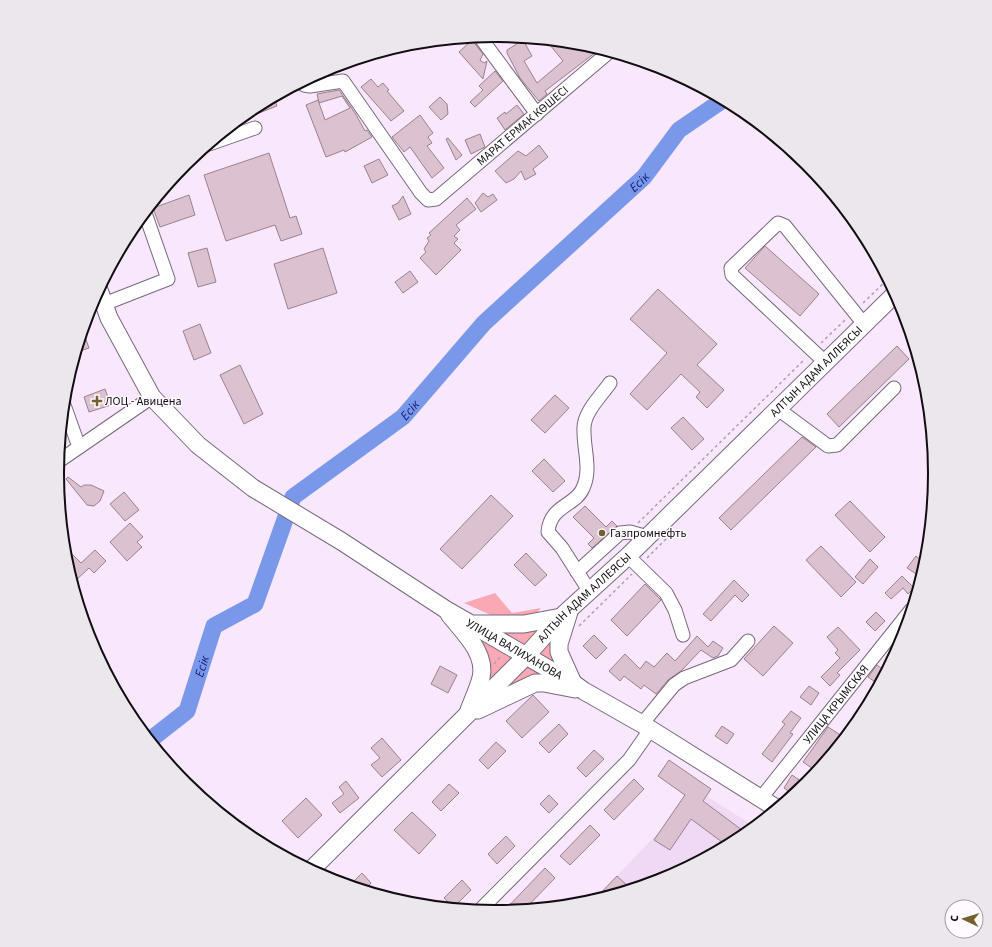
<svg xmlns="http://www.w3.org/2000/svg" width="992" height="947" viewBox="0 0 992 947" font-family="'Source Sans 3',sans-serif">
  <rect width="100%" height="100%" fill="#f9e7fe"/>
  <path fill="#efd9f5" d="M698,791L754,826L739,838L664,879L594,900Z"/>
  <path fill="#fba8b5" d="M495,593L512,613L541,608L531,619L493,616L464,603Z
    M553,624L525,646L484,626Z
    M560,633L563,673L536,655Z
    M471,635L514,657L478,699Z
    M526,664L563,681L497,694Z"/>
  <g fill="none" stroke-linecap="round" stroke-linejoin="round">
    <path stroke="#7a98ea" stroke-width="17" id="s1" d="M150,740L187,711L214,626L255,604L293,497L403,417L484,323L644,177L679,130L723,100"/>
  </g>
  <path fill="#dcc1d0" stroke="#9a818f" d="M472,40L483,54L480,60L484,63L487,61L483,79L459,52Z
    M523,40L532,56L524,61L537,83L563,61L546,40L582,43L600,49L545,91L547,94L539,101L520,78L507,53V50Z
    M495,71L503,81L475,107L470,102L483,90L479,86Z
    M371,79L378,87L383,83L389,90L387,91L404,111L391,121L361,87Z
    M339,90L355,113L365,131L367,130L372,137L345,152L344,150L326,157L306,105L318,100L325,120L350,108L342,96L319,103L317,94Z
    M274,97L277,106L259,113L256,107Z
    M440,97L447,104L448,114L441,120L429,107Z
    M517,105L524,114L505,130L497,118L505,112L506,114Z
    M420,115L433,133L428,137L432,143L427,146L444,168L432,178L410,147L404,152L392,137Z
    M480,134L485,147L471,154L465,140Z
    M448,138L462,155L456,160L446,139Z
    M539,145L548,157L533,169L536,174L525,180L521,171L514,179L506,183L495,171L518,151L526,156Z
    M269,153L290,218L296,216L302,234L281,241L275,225L226,241L204,175Z
    M379,159L388,175L372,183L364,166Z
    M483,193L488,197L493,194L497,200L481,212L475,203Z
    M189,195L195,215L160,227L153,208Z
    M403,196L411,214L399,220L392,206L398,203Z
    M467,198L476,209L456,225L460,230L454,236L458,239L454,243L461,250L436,275L420,258L426,252L424,249L429,241L427,238L431,235L429,233Z
    M765,246L819,294L800,316L745,268Z
    M207,248L216,282L198,287L188,253Z
    M323,248L337,293L288,309L274,264Z
    M410,271L418,282L403,293L395,282Z
    M658,289L717,344L697,365L724,390L707,408L696,397L700,392L681,374L647,410L630,394L667,353L630,319Z
    M200,324L211,353L194,360L183,331Z
    M83,331L89,348L77,352Z
    M897,346L909,359L839,427L827,414Z
    M240,365L263,414L244,424L220,375Z
    M105,389L111,405L89,412L84,397Z
    M555,395L569,408L545,433L531,420Z
    M683,417L704,439L692,450L671,428Z
    M802,437L816,447L731,530L719,518Z
    M544,459L565,481L553,492L532,471Z
    M68,477L81,487L84,485H91L104,491L100,501L94,506L87,505L66,479Z
    M124,492L139,510L125,521L110,504Z
    M491,495L513,516L462,569L440,549Z
    M850,501L885,537L870,552L835,515Z
    M585,506L606,527L612,521L617,526L592,548L588,544L594,538L573,517Z
    M130,523L143,537L137,542L142,547L127,561L110,542Z
    M821,546L856,582L841,597L806,560Z
    M95,550L106,561L94,573L89,568L73,583L66,560L72,554L81,563Z
    M526,553L547,575L535,586L514,565Z
    M916,556L925,563L921,577L907,568Z
    M870,559L878,567L863,584L855,577Z
    M902,576L914,588L908,594L903,588L891,599L885,593Z
    M734,580L749,595L742,602L735,595L711,621L703,614Z
    M645,584L661,600L627,636L611,620Z
    M876,612L885,621L875,631L866,622Z
    M774,626L793,643L763,676L744,659Z
    M838,627L860,650L837,673L840,675L830,686L821,677L840,658L835,653L838,650L827,637Z
    M594,635L607,648L596,659L583,646Z
    M697,636L708,647L713,641L723,648L718,656L713,658L701,650L681,671L668,680L656,694L644,685L641,689L624,676L620,681L609,671L625,654L640,669L646,661L654,667L667,653L675,661Z
    M877,665L885,671L878,684L868,677Z
    M440,666L457,675L448,693L431,684Z
    M809,686L819,693L811,705L800,697Z
    M533,695L549,712L522,738L506,721Z
    M791,711L801,718L790,733L793,734L772,762L762,754L785,724L782,722Z
    M559,724L568,734L549,753L539,743Z
    M722,726L734,734L727,744L715,736Z
    M828,727L842,736L816,771L803,762Z
    M382,738L401,760L382,777L371,765L380,758L371,748Z
    M496,742L506,751L488,769L479,760Z
    M594,750L604,759L586,777L577,768Z
    M669,760L711,789L703,801L746,833L726,845L691,819L670,850L654,840L685,795L658,776Z
    M792,775L805,784L793,794L784,788Z
    M634,779L644,789L614,820L604,810Z
    M346,781L359,798L340,813L332,803L344,794L339,787Z
    M449,784L459,793L441,811L432,802Z
    M549,795L558,804L549,813L540,804Z
    M306,798L322,815L298,838L282,821Z
    M412,812L436,835L419,854L394,830Z
    M590,825L600,835L570,865L560,856Z
    M506,836L515,846L497,864L488,854Z
    M545,868L555,878L525,909L504,911Z
    M362,873L371,883L365,890L350,885Z
    M617,876L631,889L595,899Z
    M462,880L471,890L454,907L444,898Z"/>
  <g fill="none" stroke-linecap="round" stroke-linejoin="round">
    <defs>
      <g id="minor">
        <path d="M480,37L537,114"/>
        <path id="s2" d="M302,82L304,85L310,86L343,81L421,193L428,200L436,199L609,52"/>
        <path d="M209,144L255,128"/>
        <path d="M104,304L168,279L145,213"/>
        <path d="M825,362L732,275L731,268L778,223L785,226L864,324"/>
        <path d="M64,405L79,447"/>
        <path d="M778,409L828,446L837,445L894,388"/>
        <path d="M59,461L152,397"/>
        <path d="M628,556L666,593L675,610L683,635"/>
        <path d="M577,572L620,533L630,532L648,537"/>
        <path d="M590,592L562,548L548,532C550,505 576,506 583,488C592,469 583,448 584,428C584,412 601,396 610,383"/>
        <path d="M642,724L674,685L684,678L731,660L748,641"/>
        <path id="s3" d="M761,798L911,610"/>
        <path d="M480,910L629,760L650,730"/>
      </g>
      <g id="major">
        <path id="s4" d="M99,290L109,318L152,397L198,445L253,488L341,541L445,609L573,683L584,691L642,724L776,808"/>
        <path d="M569,612L559,644V652L573,683"/>
        <path d="M449,614C463,632 487,653 481,678C478,689 473,700 469,710"/>
        <path d="M475,624H524L561,617"/>
        <path d="M478,710L535,683H544L575,689"/>
        <path id="s5" d="M311,870L527,655L561,617L628,556L895,294"/>
      </g>
    </defs>
    <use href="#minor" stroke="#77687c" stroke-width="15"/>
    <use href="#major" stroke="#77687c" stroke-width="19"/>
    <path stroke="#ad9fb0" stroke-width="1.5" stroke-dasharray="3 3" stroke-linecap="butt" d="M863,303L887,280
      M821,343L845,320
      M638,523L805,359
      M647,558L677,528
      M579,626L632,574
      M494,664L501,656"/>
    <use href="#minor" stroke="#fff" stroke-width="13"/>
    <use href="#major" stroke="#fff" stroke-width="17"/>
  </g>
  <g fill="#755f2e" stroke="#fefaff" stroke-width="1.5">
    <path d="M95 395h4v4h4v4h-4v4h-4v-4h-4v-4h4z"/>
    <circle cx="602" cy="533" r="4"/>
  </g>
  <g text-anchor="middle" stroke-width="3" stroke-linejoin="round" paint-order="stroke">
    <g font-size="12" fill="#120c13" stroke="#fefaff">
      <text dy="4" stroke="none"><textPath href="#s2" startOffset="311">МАРАТ ЕРМАК КӨШЕСІ</textPath></text>
      <text dy="4" stroke="none"><textPath href="#s5" startOffset="710">АЛТЫН АДАМ АЛЛЕЯСЫ</textPath></text>
      <text dy="4" stroke="none"><textPath href="#s5" startOffset="386">АЛТЫН АДАМ АЛЛЕЯСЫ</textPath></text>
      <text dy="4" stroke="none"><textPath href="#s4" startOffset="563">УЛИЦА ВАЛИХАНОВА</textPath></text>
      <text dy="4" stroke="none"><textPath href="#s3" startOffset="120">УЛИЦА КРЫМСКАЯ</textPath></text>
    </g>
    <g font-size="12" fill="#120c13" stroke="#fefaff" text-anchor="start">
      <text x="105" y="405">ЛОЦ - Авицена</text>
      <text x="610" y="537">Газпромнефть</text>
    </g>
    <g font-size="13" font-style="italic" fill="#13207e" stroke="#fefaff">
      <text dy="5" stroke="none"><textPath href="#s1" startOffset="766">Есік</textPath></text>
      <text dy="5" stroke="none"><textPath href="#s1" startOffset="442">Есік</textPath></text>
      <text dy="5" stroke="none"><textPath href="#s1" startOffset="94">Есік</textPath></text>
    </g>
  </g>
  <path d="M0 0H992V947H0ZM495 42H497A431 431 0 0 1 928 473V474A431 431 0 0 1 497 905H495A431 431 0 0 1 64 474V473A431 431 0 0 1 495 42Z" fill="#ebe7ec" fill-rule="evenodd"/>
  <path fill="none" stroke="#120c13" stroke-width="2" d="M495 42H497A431 431 0 0 1 928 473V474A431 431 0 0 1 497 905H495A431 431 0 0 1 64 474V473A431 431 0 0 1 495 42Z"/>
  <g transform="translate(964 919) rotate(274)"><circle r="19" fill="#fefaff" stroke="#a09ba1"/>
  <path d="M0-3L7 15L0 10L-7 15Z" fill="#755f2e"/>
  <text y="-6" font-size="11" font-weight="bold" text-anchor="middle" fill="#120c13">С</text>
  </g>
</svg>
